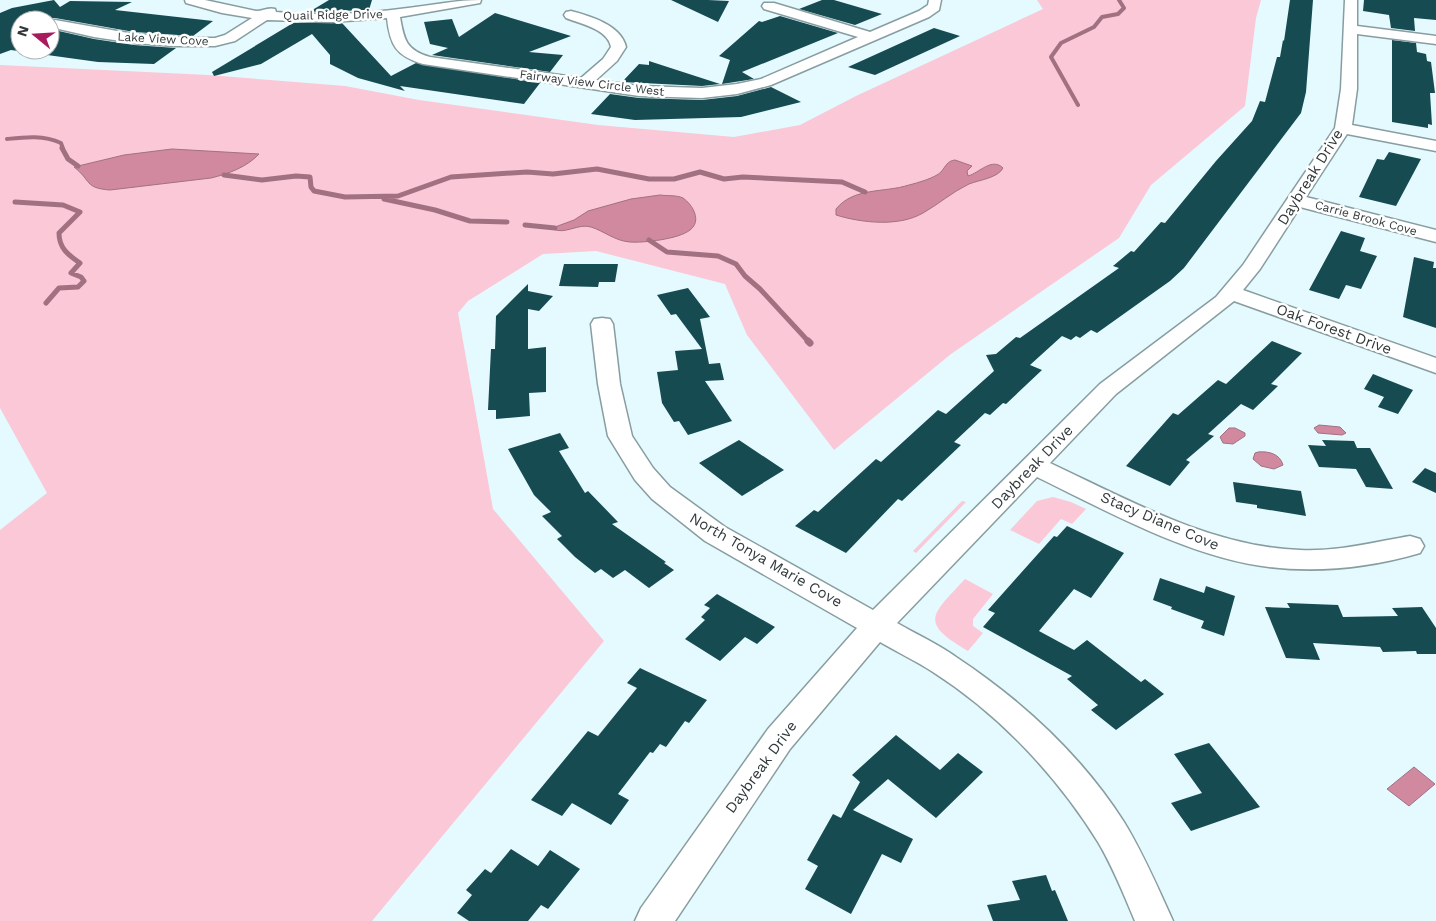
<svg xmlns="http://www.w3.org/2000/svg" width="1436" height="921" viewBox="0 0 1436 921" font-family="'Work Sans',sans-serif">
  <rect width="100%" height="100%" fill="#e4fafe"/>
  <path fill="#fac8d6" d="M1037,0H1261L1256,18L1245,106L1151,185L1119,238L951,354L834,450L747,335L725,284L596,251L543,254L468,301L458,313L493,509L604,641L372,921H0V530L47,493L0,408V65L208,75L345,86L419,100L598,125L734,137L800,125L856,96L1043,9Z
    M1053,497L1071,502L1086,509L1072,524L1061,519L1039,544L1010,530L1037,501Z
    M962,501L966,502L916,553L913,551Z
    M965,579L993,594L973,619V626L983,633L968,651C918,622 932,615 965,579Z"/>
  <path fill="#d189a0" stroke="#a17182" d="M172,149L259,154C247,167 228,174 211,178L110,190C84,188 92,181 74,167L124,155Z
    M955,160L972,166L967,171L968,176C979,173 992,157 1003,168C998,178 979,180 969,184C952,192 939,204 923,213C899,227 862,223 836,215V209C854,187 884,193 909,185C917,183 935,178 941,172C946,166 947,161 955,160Z
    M660,195C667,196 677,195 683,198C693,205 702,221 690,230C679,239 644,243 630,242C615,241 604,231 591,227C578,223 565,235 553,229L555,227L574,220L588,211L631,199Z
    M1319,425L1340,427L1346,433L1342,435L1318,433L1314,428Z
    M1229,428H1235L1245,433V436L1233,444L1223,443L1220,437Z
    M1258,452C1269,451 1280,454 1283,465L1274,469L1261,466L1253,459L1255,453Z
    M1414,767L1435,784L1409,806L1387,789Z"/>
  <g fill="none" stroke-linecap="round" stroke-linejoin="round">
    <path stroke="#a17182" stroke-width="4" d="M1078,105L1051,57L1061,43L1094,27L1102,17L1118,14L1124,8L1119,0
      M7,139C26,137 43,135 61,143L63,149"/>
    <path stroke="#a17182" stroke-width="5" d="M62,148L68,159L78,166
      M224,175L262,180L296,176L310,177L311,187L314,191L345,197L398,196L451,177L527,172L553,174L597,169L649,179H674L700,172L724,179L743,177L842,182L865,192
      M384,199L435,210L470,221L507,222
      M15,202L63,205L80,212L59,233C59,248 68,255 80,263L71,273L81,277L84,281L78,287L59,288L46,303
      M525,225L555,228
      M649,240L667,252L718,256L736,264L745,276L760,289L809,342"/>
    <path stroke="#a17182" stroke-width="7" d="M808,341L810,343"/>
  </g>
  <path fill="#164b52" d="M54,0L60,7L70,1L132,2L115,10L213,21L193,36L134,32L55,18L20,20V50H50V29L94,39L134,45L176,48L154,64L98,62L11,50L0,54V13L12,8Z
    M329,0H372L369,10L309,12Z
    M671,0H708L729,1L718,22Z
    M822,0H834L882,14L855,25L799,9Z
    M1290,0H1313L1306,92L1301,113L1184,268L1170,281L1097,333L1091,330L1080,338L1076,336L1071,340L1062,336L1030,365L1042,370L1006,404L1003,403L990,415L985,413L954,442L961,445L902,501L898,499L846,553L795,526L814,510L818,512L876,459L881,462L938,410L946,414L994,371L986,355L996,354L1016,337L1020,338L1119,268L1113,266L1131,251L1134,252L1161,222L1165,223L1216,161L1252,121L1260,101L1265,102L1277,57H1280L1283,40L1284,41Z
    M1364,0H1436V20L1414,18L1415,31L1391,28L1389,15L1363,11Z
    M495,13L571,36L529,52L563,55L550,72L432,55L448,48L430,44L424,22L452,19L459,37Z
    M780,16L838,33L742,72L754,79L722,84L730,60L719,56L759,21L762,22Z
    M293,23H342L391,76L416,63L540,83L524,104L400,86L405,91L358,78L330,64V55L312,34L261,64L214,76L212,72Z
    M934,28L960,36L875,75L848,67Z
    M1392,40L1416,43L1417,52L1426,54L1427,61L1431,62L1435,93H1430L1432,125L1428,124V128L1392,122Z
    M649,61L720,84L702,86L622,82L639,64L649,65Z
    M771,87L801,102L741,117L635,120L591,114L610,94L639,98L702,100L737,96Z
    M1389,152L1421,159L1396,206L1359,197L1377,159L1384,160Z
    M1341,231L1365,238L1360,251L1377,256L1361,289L1346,285L1339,299L1309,290Z
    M1414,257L1434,262L1433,268H1436V328L1403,317Z
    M564,264H618L615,282H599L598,287L559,286Z
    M528,284V291L553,296L539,311L528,309V349L546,347V392L529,393L530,416L496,419V410H488L491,349H495L496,316Z
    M688,288L710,317L700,319L709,364L720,363L724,380L705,381L732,421L688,435L679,421L674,422L662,403L657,372L678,370L675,351L702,349L676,314L671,315L657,295Z
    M1272,341L1302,353L1271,384L1278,386L1253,410L1241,404L1208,434L1214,436L1186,460L1190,462L1170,486L1126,466L1173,413L1178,415L1218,380L1226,384Z
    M1373,374L1413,390L1398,414L1378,407L1384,397L1364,389Z
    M560,433L569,448L559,451L585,493L588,491L618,522L612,524L666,562L664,563L674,570L649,588L625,570L613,578L601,569L595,573L575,557L557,539L562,536L542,516L551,512L534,495L508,449Z
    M739,440L784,470L742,496L699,463Z
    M1322,440L1354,441L1357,448H1370L1393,489L1366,487L1356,469L1319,467L1308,445L1326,446Z
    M1425,468L1436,473V493L1412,482Z
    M1233,482L1301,491L1306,516L1257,508V505L1236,502Z
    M1067,526L1124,553L1091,598L1074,589L1039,631L1074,650L1087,640L1141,682L1145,679L1164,694L1116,730L1091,710L1098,705L1067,679L1072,676L983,627L995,613L988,610L1054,536L1057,537Z
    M1160,578L1204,593L1206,586L1235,596L1224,636L1201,628L1204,621L1171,609L1172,607L1153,600Z
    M717,594L775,627L757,644L745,637L720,661L685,639L705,620L701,617L710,608L704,605Z
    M1287,603L1338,605L1343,617L1398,616L1392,608L1422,607L1436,628V654H1417L1416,651L1383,652L1380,647L1313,643L1320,660L1286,658L1265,607L1290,608Z
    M640,668L707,700L689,723L685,721L666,747L660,744L653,753L650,752L618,794L629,800L611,825L572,803L562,816L531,800L588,731L598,736L637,688L627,683Z
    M896,735L940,770L958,753L983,772L936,818L888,779L853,810L913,839L901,863L882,854L851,914L805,889L818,866L807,860L833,814L841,818L860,782L852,775Z
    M1209,743L1260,807L1191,831L1171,803L1202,793L1174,754Z
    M511,849L538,866L550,850L580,869L548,909L541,905L528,921H469L457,913L472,895L466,890L485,869L491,873Z
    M1046,875L1052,891L1055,890L1068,921H993L987,905L1020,900L1012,881Z"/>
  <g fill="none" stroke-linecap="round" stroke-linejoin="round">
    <defs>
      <path id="minor" d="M185,0H205L256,11C263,11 268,7 275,9L276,12C320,16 365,14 408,8C433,5 456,0 481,0L480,3L400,17C404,40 406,50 430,57L581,78L603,59L611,47C608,29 581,24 566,18L564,15L566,12L571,11C590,16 621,25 626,47L617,61L596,80L639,86L702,88L737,84L761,79L858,37L764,9L762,6L764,3H774L870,32L919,11L928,5L929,0H941L939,10L929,17L771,85L737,94L702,98L639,96L423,64C396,56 390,45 387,18L332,22L267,20L235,41L215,46H175L134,43L94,37L50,27V21L55,20L134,34L195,38H215L225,35L252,18L222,13L186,3Z
        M1345,0H1357V26L1436,36V44L1357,34V89L1352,125L1436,141V151L1347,134L1306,197L1436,230V242L1300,207L1260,269L1243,290L1436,358V373L1234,301L1116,394L1050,463C1129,500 1211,547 1300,550C1337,552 1374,542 1410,536L1420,539L1424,546L1420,553C1372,567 1319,573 1269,567C1191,558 1107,511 1037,477L897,623C916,634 938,644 956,657C1021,700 1082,756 1124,822C1143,853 1158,888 1173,921H1135C1124,895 1113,867 1098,842C1057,776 999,714 933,672C916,661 897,652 880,642L790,749L675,921H635L641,908L768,729L857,628L705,541L652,499L635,480L608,436L598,384L591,324L594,319L602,318L610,319L613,324L620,384L632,436L653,468L670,487L725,527L873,610L1100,384L1216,297L1243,265L1335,128L1341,89Z"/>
    </defs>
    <use href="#minor" stroke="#889da0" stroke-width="3"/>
    <use href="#minor" fill="#fff" fill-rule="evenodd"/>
  </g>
  <g text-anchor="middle" stroke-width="5" stroke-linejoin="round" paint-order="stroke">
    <g font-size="12" fill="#31393b" stroke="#fff">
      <text transform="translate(333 15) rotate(-1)" y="4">Quail Ridge Drive</text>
      <text transform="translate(163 39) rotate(3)" y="4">Lake View Cove</text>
      <text transform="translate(592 83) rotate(7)" y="4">Fairway View Circle West</text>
      <text transform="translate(1366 218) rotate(15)" y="4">Carrie Brook Cove</text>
    </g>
    <g font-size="15" fill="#31393b" stroke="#fff">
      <text transform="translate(1310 177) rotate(-58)" y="5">Daybreak Drive</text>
      <text transform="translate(1334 329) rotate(20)" y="5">Oak Forest Drive</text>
      <text transform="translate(1032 467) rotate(-46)" y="5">Daybreak Drive</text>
      <text transform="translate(1160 521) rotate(23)" y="5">Stacy Diane Cove</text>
      <text transform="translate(766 560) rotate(30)" y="5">North Tonya Marie Cove</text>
      <text transform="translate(761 767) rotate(-54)" y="5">Daybreak Drive</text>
    </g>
  </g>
  <g transform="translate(35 35) rotate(288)"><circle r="24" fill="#ffffff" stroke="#adb0b1"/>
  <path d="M0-4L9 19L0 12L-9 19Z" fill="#a81c5d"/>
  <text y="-8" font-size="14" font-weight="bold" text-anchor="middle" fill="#31393b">N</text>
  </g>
</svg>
